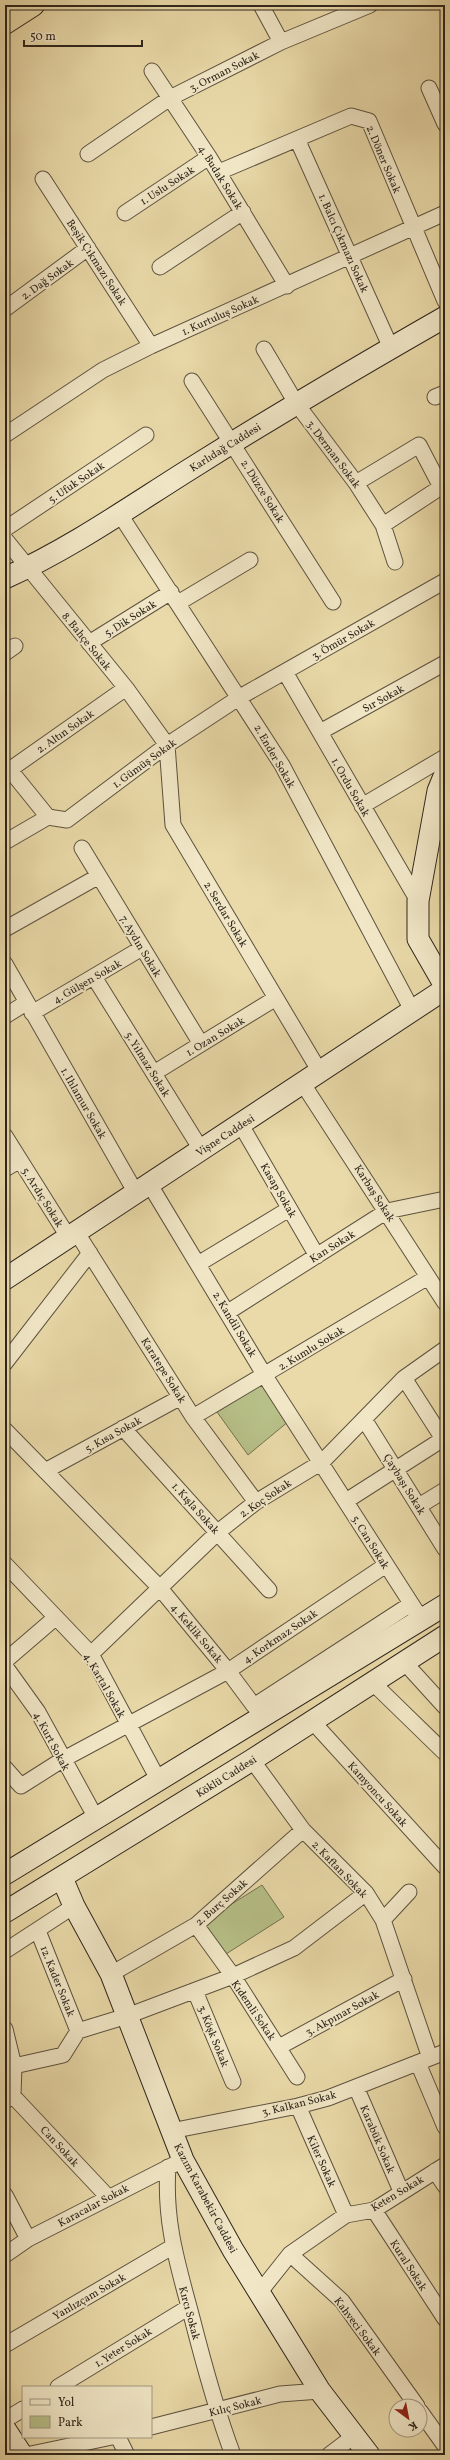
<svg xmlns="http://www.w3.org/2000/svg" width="450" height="2460" viewBox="0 0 450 2460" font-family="Vollkorn,serif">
  <rect width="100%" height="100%" fill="#eadaa9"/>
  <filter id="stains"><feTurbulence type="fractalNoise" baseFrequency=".005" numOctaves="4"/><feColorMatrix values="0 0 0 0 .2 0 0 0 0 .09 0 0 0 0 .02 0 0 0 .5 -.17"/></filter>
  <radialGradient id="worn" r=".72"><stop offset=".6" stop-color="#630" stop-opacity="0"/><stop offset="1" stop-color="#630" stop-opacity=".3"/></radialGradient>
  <path fill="#b7c088" stroke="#727252" d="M260,1386L267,1387L289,1421L248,1455L217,1412Z
    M262,1885L284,1917L226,1954L203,1922Z"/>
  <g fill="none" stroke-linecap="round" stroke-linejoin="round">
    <defs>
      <path id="street" d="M261,5L281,42
        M152,71L209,157L287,286
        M429,88L445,124
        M297,139L391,348
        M88,154L170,98L281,42L370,5
        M219,172L351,116L369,121L445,301
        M43,179L151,346
        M125,213L209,157
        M160,267L243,212
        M5,309L88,248
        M264,349L296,403L356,483L383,525L395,562
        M192,381L333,602
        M435,397L445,393
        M5,435L103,370L151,346L445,213
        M356,483L419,445L441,487L383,525
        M119,513L282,765L412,1010
        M5,529L146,435
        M5,539L126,688L167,745L173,825L320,1072
        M178,603L250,560
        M89,643L171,592
        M5,653L15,646
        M285,672L418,901
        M320,732L445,663
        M10,770L48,817L67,820L167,745L240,697L445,581
        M5,773L126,688
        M362,806L445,757
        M5,842L48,817
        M82,848L201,1044
        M5,929L99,876
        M5,964L136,1193
        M94,977L202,1151
        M32,1013L142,948
        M5,1016L26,1003
        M154,1073L276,998
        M303,1084L445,1303
        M241,1125L317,1256
        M5,1136L69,1238
        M5,1169L20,1160
        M150,1185L265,1376L416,1611
        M77,1233L193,1417L256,1502
        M198,1264L289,1209
        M228,1312L387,1211L445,1199
        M5,1363L90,1253
        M404,1378L445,1442
        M193,1417L428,1277
        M364,1419L445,1549
        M123,1428L269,1590
        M5,1430L159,1587L228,1671L254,1706L411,1604
        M45,1471L181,1397
        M346,1501L443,1439
        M419,1506L445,1490
        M5,1564L91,1654L159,1781
        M91,1654L218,1532L256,1502L322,1462L404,1378L445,1349
        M5,1661L55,1618
        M405,1663L445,1707
        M5,1666L38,1712L96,1818
        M373,1683L445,1753
        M312,1721L445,1867
        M252,1760L303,1830L366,1893L383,1920L430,2058
        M5,1768L21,1786L62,1760L228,1671L386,1565
        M383,1920L409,1892
        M196,1925L233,1976L294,1948L366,1893
        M38,1931L78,2031
        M5,1951L74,1906
        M111,1974L196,1925L303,1830
        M195,1991L233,2082
        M5,2029L14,2066
        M279,2047L404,1979
        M418,2063L445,2127
        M356,2087L401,2191
        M13,2096L108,2197
        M5,2101L13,2096L14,2066L63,2055L78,2031L127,2016L233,1976L297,2077
        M298,2106L346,2215
        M171,2131L298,2106L328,2098L445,2052
        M168,2167C164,2223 178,2265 192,2318C204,2365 216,2410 233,2455
        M435,2171L445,2186
        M5,2195L28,2239
        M374,2210L445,2319
        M290,2254L342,2301L417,2406
        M5,2255L28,2239L175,2164
        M259,2293L290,2254L346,2215L374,2210L445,2165
        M5,2345L172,2247
        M58,2387L189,2307
        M420,2411L445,2446
        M5,2420L23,2409
        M151,2427L280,2394L320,2391
        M118,2437L127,2455
        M26,2455L112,2437
        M329,2455L354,2436"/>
      <path id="secondary" d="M5,578C72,548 134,504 195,466C278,414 361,365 445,317
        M445,774L438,791L418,901V939L445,986
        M5,1279L445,989
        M5,1874L445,1605
        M62,1878L74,1906L111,1974L183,2160L233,2250L320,2391L369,2455
        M5,1912L252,1760L445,1636
        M5,2429L22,2455"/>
      <path id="highway" d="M5,23L33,5"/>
    </defs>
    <use href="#street" stroke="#5d523f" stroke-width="17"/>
    <use href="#secondary" stroke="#2e251c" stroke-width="23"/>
    <use href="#highway" stroke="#2e251c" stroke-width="24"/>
    <use href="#street" stroke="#f1e7c7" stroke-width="15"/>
    <use href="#secondary" stroke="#f1e7c7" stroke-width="21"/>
    <use href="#highway" stroke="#eadaa9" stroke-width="22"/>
  </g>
  <g text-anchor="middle" stroke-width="3.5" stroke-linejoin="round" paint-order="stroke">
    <g font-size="11" fill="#2e251c" stroke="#f1e7c7">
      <text transform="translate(224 71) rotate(-27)" y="4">3. Orman Sokak</text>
      <text transform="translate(384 159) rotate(67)" y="4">2. Döner Sokak</text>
      <text transform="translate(221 177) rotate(58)" y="4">4. Budak Sokak</text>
      <text transform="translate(167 185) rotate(-33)" y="4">1. Uslu Sokak</text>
      <text transform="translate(344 243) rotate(66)" y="4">1. Balcı Çıkmazı Sokak</text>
      <text transform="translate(97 262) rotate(57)" y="4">Beşik Çıkmazı Sokak</text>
      <text transform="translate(47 279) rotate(-36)" y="4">2. Dağ Sokak</text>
      <text transform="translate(220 315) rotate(-24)" y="4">1. Kurtuluş Sokak</text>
      <text transform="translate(225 447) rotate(-32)" y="4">Karlıdağ Caddesi</text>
      <text transform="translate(334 454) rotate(53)" y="4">3. Derman Sokak</text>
      <text transform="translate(76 482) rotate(-34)" y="4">5. Ufuk Sokak</text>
      <text transform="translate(263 491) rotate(58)" y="4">2. Düzce Sokak</text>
      <text transform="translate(130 618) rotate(-32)" y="4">5. Dik Sokak</text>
      <text transform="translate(343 639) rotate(-30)" y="4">3. Ömür Sokak</text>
      <text transform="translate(87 641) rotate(51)" y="4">8. Bahçe Sokak</text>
      <text transform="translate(383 698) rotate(-29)" y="4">Sır Sokak</text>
      <text transform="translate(65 731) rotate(-35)" y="4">2. Altın Sokak</text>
      <text transform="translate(275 756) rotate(60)" y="4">2. Ender Sokak</text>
      <text transform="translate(144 763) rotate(-36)" y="4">1. Gümüş Sokak</text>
      <text transform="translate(351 787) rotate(60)" y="4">1. Ordu Sokak</text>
      <text transform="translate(226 914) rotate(59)" y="4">2. Serdar Sokak</text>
      <text transform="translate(141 946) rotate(59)" y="4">7. Aydın Sokak</text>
      <text transform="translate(87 981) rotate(-30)" y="4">4. Gülşen Sokak</text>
      <text transform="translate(215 1036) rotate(-31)" y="4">1. Ozan Sokak</text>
      <text transform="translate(148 1064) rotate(58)" y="4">5. Yılmaz Sokak</text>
      <text transform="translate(84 1103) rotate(60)" y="4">1. Ihlamur Sokak</text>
      <text transform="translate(225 1135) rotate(-33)" y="4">Vişne Caddesi</text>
      <text transform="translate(279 1190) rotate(60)" y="4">Kasap Sokak</text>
      <text transform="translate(375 1193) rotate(57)" y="4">Karbaş Sokak</text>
      <text transform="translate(43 1197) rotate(58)" y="4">5. Ardıç Sokak</text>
      <text transform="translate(332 1246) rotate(-32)" y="4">Kan Sokak</text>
      <text transform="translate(235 1324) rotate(59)" y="4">2. Kandil Sokak</text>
      <text transform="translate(311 1348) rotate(-31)" y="4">2. Kumlu Sokak</text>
      <text transform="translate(164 1370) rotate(58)" y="4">Karatepe Sokak</text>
      <text transform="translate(113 1434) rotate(-29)" y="4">5. Kısa Sokak</text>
      <text transform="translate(405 1484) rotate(58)" y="4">Çaybaşı Sokak</text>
      <text transform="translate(265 1498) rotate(-34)" y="4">2. Koç Sokak</text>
      <text transform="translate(196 1508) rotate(48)" y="4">1. Kışla Sokak</text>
      <text transform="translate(371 1542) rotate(58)" y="4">5. Can Sokak</text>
      <text transform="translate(197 1633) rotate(50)" y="4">4. Keklik Sokak</text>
      <text transform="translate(280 1636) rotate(-34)" y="4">4. Korkmaz Sokak</text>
      <text transform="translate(105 1685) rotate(60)" y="4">4. Kartal Sokak</text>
      <text transform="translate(52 1741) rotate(62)" y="4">4. Kurt Sokak</text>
      <text transform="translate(226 1776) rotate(-32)" y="4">Köklü Caddesi</text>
      <text transform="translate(378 1794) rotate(48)" y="4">Kamyoncu Sokak</text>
      <text transform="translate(340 1869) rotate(46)" y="4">2. Kaftan Sokak</text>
      <text transform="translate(221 1902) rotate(-41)" y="4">2. Burç Sokak</text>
      <text transform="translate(58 1981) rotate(68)" y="4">12. Kader Sokak</text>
      <text transform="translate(254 2010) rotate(56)" y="4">Kıdemli Sokak</text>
      <text transform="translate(342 2013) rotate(-29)" y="4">3. Akpınar Sokak</text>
      <text transform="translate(214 2036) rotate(68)" y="4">3. Köşk Sokak</text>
      <text transform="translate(299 2103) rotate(-14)" y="4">3. Kalkan Sokak</text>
      <text transform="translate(378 2139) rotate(67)" y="4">Karabük Sokak</text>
      <text transform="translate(60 2146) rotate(47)" y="4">Can Sokak</text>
      <text transform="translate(322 2161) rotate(66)" y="4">Kiler Sokak</text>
      <text transform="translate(397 2193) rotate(-31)" y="4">Keten Sokak</text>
      <text transform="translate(206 2198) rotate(62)" y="4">Kazım Karabekir Caddesi</text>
      <text transform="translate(93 2205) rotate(-28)" y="4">Karacalar Sokak</text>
      <text transform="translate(409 2265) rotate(57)" y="4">Kural Sokak</text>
      <text transform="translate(89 2296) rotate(-30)" y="4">Yanlızçam Sokak</text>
      <text transform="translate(190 2313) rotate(75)" y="4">Kırcı Sokak</text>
      <text transform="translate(358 2326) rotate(53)" y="4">Kahveci Sokak</text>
      <text transform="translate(123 2347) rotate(-32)" y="4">1. Yeter Sokak</text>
      <text transform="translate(235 2406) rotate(-14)" y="4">Kılıç Sokak</text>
    </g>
  </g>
  <rect width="450" height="2460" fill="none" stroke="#eadaa9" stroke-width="20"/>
  <rect x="6" y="6" width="438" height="2448" fill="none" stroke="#2e251c" stroke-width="2"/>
  <rect x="10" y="10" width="430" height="2440" fill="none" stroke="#2e251c"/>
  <rect x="22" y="2386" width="130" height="52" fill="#f1e7c7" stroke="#a39983"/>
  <rect x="30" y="2399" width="20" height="6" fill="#f1e7c7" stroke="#a39983"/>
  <text x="58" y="2406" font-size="12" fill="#2e251c">Yol</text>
  <rect x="30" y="2416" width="20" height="12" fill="#b7c088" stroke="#a39983"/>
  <text x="58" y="2426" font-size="12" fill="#2e251c">Park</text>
  <g transform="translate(408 2418) rotate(148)"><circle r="19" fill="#f1e7c7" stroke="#a39983"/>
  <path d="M0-3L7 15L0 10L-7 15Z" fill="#8f2418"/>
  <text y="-6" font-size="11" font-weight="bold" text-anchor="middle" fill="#2e251c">K</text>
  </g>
  <path d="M24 40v6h118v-6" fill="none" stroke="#2e251c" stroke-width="2"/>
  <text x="30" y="40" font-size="12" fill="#2e251c" stroke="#f1e7c7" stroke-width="3" paint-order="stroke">50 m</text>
  <rect width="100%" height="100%" filter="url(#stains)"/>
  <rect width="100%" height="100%" fill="url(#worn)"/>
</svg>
